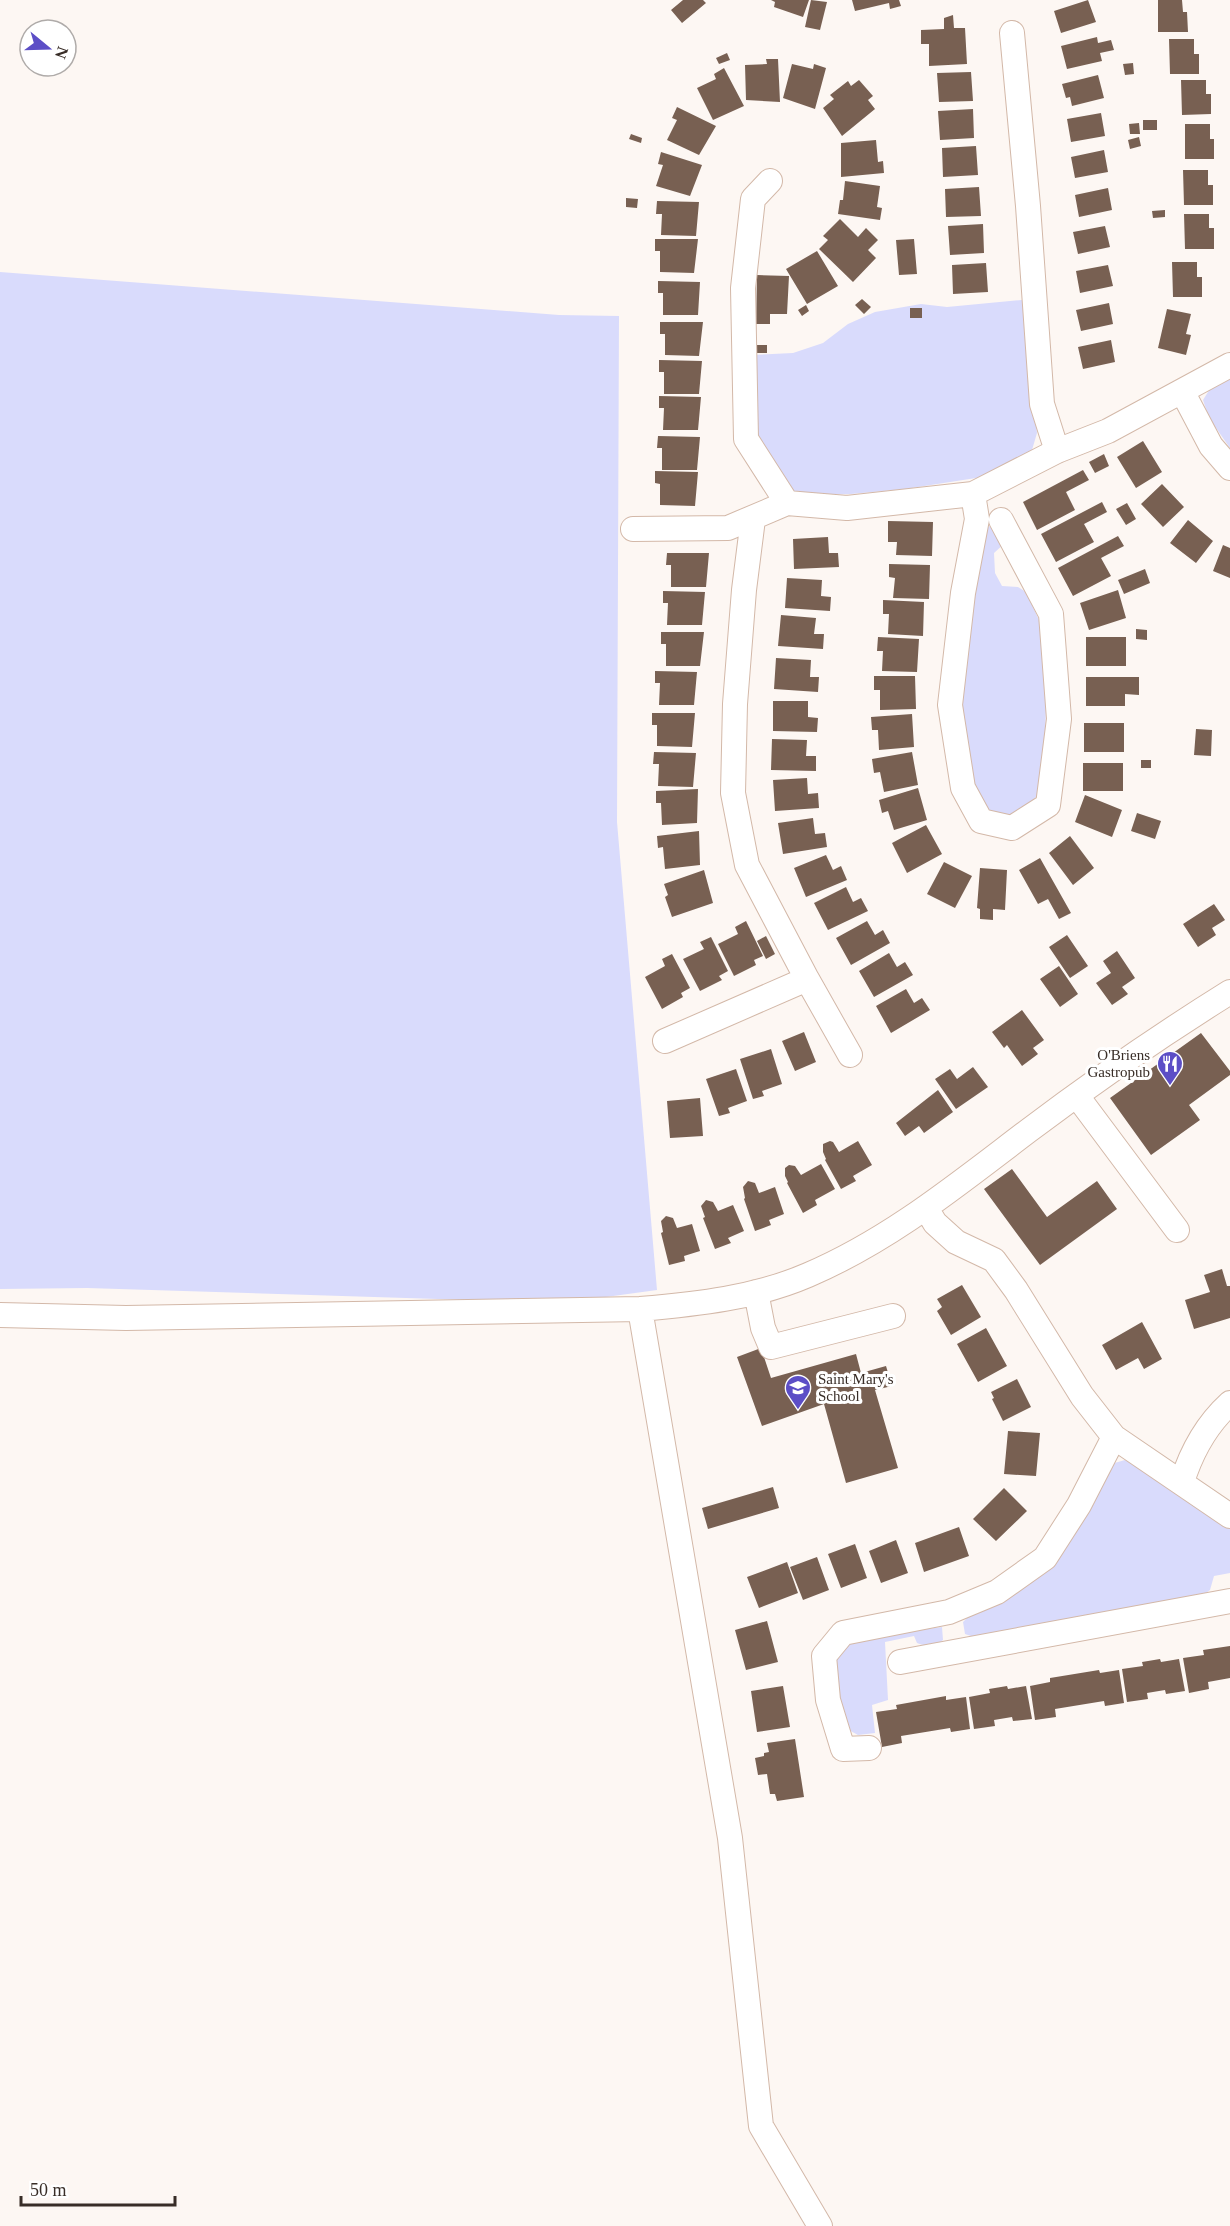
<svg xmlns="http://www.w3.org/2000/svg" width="1230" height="2226" viewBox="0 0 1230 2226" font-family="'Times New Roman',serif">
  <rect width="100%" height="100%" fill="#fdf7f3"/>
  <path fill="#d9dbfc" d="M0,272L559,315L619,316L617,822L657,1290L562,1303L87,1288L0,1289Z
    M1022,300L1037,433L1032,450L1016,463L989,476L905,489L851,494L808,495L790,490L758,436L751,355L793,353L823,343L848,324L875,312L921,304L947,307Z
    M1230,377V448L1209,418L1203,400L1213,384Z
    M994,523L1006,542L994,553L995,573L1002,586L1018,587L1026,592L1046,635L1047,660L1044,788L1022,812L1002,818L989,812L974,794L962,709L972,606L987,528Z
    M1125,1460L1136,1465L1230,1529V1573L1214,1576L1210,1590L1198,1599L974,1637L965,1634L963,1622L972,1613L992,1605L1111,1464Z
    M942,1627L943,1640C935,1647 928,1647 917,1643L914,1636L885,1642L888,1700L872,1705L875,1733L858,1735L847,1729L837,1697L833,1658L852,1639Z"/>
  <path fill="#786052" d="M683,0H703L706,3L682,23L671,10Z
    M771,0H809L803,17L774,7L775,2Z
    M811,0L827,2L820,30L805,27Z
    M852,0H899L901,6L890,9L889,3L855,11Z
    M1088,0L1096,22L1061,33L1054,11Z
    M1158,0H1182L1183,12H1187L1188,32H1158Z
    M953,15L954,28H965L967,64L929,66V44H921V30L944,29V18Z
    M1097,37L1098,43L1111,40L1114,50L1100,53L1102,61L1067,69L1061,46Z
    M1169,39H1194V54H1199V74H1170Z
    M727,53L730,60L719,64L716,58Z
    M766,59H778L780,102L746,100L745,65L767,64Z
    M1133,63L1134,74L1125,75L1123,64Z
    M792,64L813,69L814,64L826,68L815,109L783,98Z
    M724,68L744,106L713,120L697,88L716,79L714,74Z
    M971,72L973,101L939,102L937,73Z
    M1098,75L1104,98L1072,106L1070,97L1066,98L1062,84Z
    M859,80L873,96L868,100L875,109L842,136L823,108L834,99L830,95L848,81L851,86Z
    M1181,80H1206V94H1211V114L1182,115Z
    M677,107L716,126L699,155L667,140L677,120L672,118Z
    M973,109L974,138L940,140L938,111Z
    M1101,113L1105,136L1071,142L1067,119Z
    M1143,120H1157V130H1143Z
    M1139,123L1140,134H1130L1129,124Z
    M1185,124H1210V139H1214V159H1185Z
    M631,134L642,138L641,143L629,139Z
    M1139,137L1141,146L1130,149L1128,140Z
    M876,140L878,162L883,161L884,173L841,177V143Z
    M976,146L978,175L943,177L942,148Z
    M1104,150L1108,172L1075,178L1071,157Z
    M661,152L702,165L690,196L656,186L663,165L658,164Z
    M1183,170H1208V185H1213V205H1184Z
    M845,181L880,186L877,207L882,208L880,220L838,214L840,200H843Z
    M979,187L981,216L946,217L945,189Z
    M1108,188L1112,210L1079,217L1075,195Z
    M626,198L638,199L637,208L626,207Z
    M657,201L699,202L696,236L661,235L662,214H656Z
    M1165,210V217L1153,218L1152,211Z
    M1184,214H1209V228H1214V249H1185Z
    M840,219L858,237L866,228L878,240L868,250L876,258L853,282L819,249L828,240L823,236Z
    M983,224L984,253L950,255L948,226Z
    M1105,226L1110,247L1078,254L1073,232Z
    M655,239H698L694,273L660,272V251H655Z
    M914,239L917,274L899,275L896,240Z
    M817,251L838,286L807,304L786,269Z
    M1172,262H1197V277H1202V297H1173Z
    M986,263L988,292L953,294L952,265Z
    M1108,265L1113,286L1080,293L1076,271Z
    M757,275L789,276L787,314H770V324H756Z
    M658,281L700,282L698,315H663V293H658Z
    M862,299L871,307L864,314L855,305Z
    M1109,303L1113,324L1081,331L1076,310Z
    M806,305L809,311L802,316L798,310Z
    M910,308H922V318H910Z
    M1167,309L1191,314L1186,334L1191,335L1186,355L1158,348Z
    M660,322H703L699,356L665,355V334H660Z
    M1111,340L1115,362L1083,369L1078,347Z
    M754,345H767V353H754Z
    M659,360L702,361L699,394H664V372H659Z
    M659,396L701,397L698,430H663L664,408H659Z
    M658,436L700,437L697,470H662V448H657Z
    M1143,441L1162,472L1136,488L1117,457Z
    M1104,454L1109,466L1095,473L1089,462Z
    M1083,470L1089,480L1066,492L1075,510L1037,530L1023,502Z
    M655,471L698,472L695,506L660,505V484L655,483Z
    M1162,484L1184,507L1163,527L1141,504Z
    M1102,502L1107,512L1084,524L1094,542L1056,562L1041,534Z
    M1127,503L1136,519L1126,525L1116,509Z
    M1188,520L1213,541L1196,563L1170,543Z
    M888,521L933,522L932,556L896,555L897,542H888Z
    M1118,536L1124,546L1101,558L1111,576L1073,596L1058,568Z
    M828,537L829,553H838L839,567L794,569L793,539Z
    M1223,545L1230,548V578L1213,571Z
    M667,553H709L706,587H671V565H666Z
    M889,564L930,565L929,599L893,598L895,578L889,577Z
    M1145,569L1150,583L1124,594L1118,580Z
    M787,578L822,580L821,596L831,597L830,611L785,608Z
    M1118,590L1126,618L1089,630L1080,603Z
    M663,591L705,592L702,625H667L668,603H663Z
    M883,600L924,602L923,636L888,634L889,614H883Z
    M781,615L816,618L814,634H824L823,649L778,646Z
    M1136,629L1147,630V640L1136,639Z
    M661,632H704L700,666H666V644H661Z
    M878,637L919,639L917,672L882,671L883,651H877Z
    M1086,637H1126V666H1086Z
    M776,658L811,660L810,677H819L818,692L774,689Z
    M655,671L697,672L694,705H659L660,683H655Z
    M874,676H915L916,709L880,710V690H874Z
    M1086,677H1139V695L1125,694V706H1086Z
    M773,701H808V717L818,718L817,732L773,731Z
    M652,713H695L692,747L657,746V725H652Z
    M912,714L914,747L879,750L878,730H872L871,717Z
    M1084,723H1124V752H1084Z
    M1196,729L1212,730L1211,756L1194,755Z
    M772,739L807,740L806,756H816V771L771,770Z
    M654,752L696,753L693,787L658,786L659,764H653Z
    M912,752L918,785L884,792L880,772L874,773L872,759Z
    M1141,760H1151V768H1141Z
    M1083,763H1123V791H1083Z
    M807,778L808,794L818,793L819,808L775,811L773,780Z
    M918,788L927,820L894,830L888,811L882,813L879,800Z
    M698,789L697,823L662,825L661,803H656V791Z
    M1085,795L1122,810L1112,837L1075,822Z
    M1137,813L1161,821L1155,839L1131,831Z
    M813,818L815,834L825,833L827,847L783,854L778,823Z
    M926,825L942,854L907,873L892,843Z
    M699,831L700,865L665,869L663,847L658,848L657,836Z
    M1070,836L1094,868L1073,885L1049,853Z
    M826,855L833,870L841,866L847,880L806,897L794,868Z
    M1040,858L1071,913L1059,919L1048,899L1038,904L1019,870Z
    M944,862L972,876L955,908L927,894Z
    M980,868L1007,870L1005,910L993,909V920L980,919V909L977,908Z
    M704,870L713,903L672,917L665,897L668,895L664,884Z
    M846,887L853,902L861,898L868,911L828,930L814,903Z
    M1214,904L1225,920L1212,928L1216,935L1198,947L1183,924Z
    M746,921L763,956L754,960L756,965L734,976L718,944L738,934L735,927Z
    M867,921L875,935L883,930L890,943L851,965L836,938Z
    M1067,935L1088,966L1070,978L1049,947Z
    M766,936L775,954L766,959L757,941Z
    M711,937L728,971L719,976L722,980L700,991L683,959L704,949L700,942Z
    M1117,951L1135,978L1122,987L1128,994L1112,1005L1096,983L1111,973L1103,961Z
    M889,953L897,967L905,962L913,975L874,997L859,971Z
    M672,954L690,988L681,993L683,997L662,1009L645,977L665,966L662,959Z
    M1059,966L1078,994L1060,1007L1040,979Z
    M906,989L914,1003L922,998L930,1010L891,1033L876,1006Z
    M1022,1010L1044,1040L1033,1048L1038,1054L1022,1066L1007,1045L1004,1048L992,1032Z
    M804,1032L816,1062L795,1071L782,1041Z
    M1201,1033L1230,1071V1075L1189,1105L1200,1120L1151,1155L1110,1098Z
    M771,1049L782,1084L762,1091L764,1096L753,1099L740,1059Z
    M973,1067L988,1087L956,1109L935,1079L950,1069L957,1079Z
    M736,1069L747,1101L728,1108L730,1113L719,1116L706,1079Z
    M938,1090L953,1112L924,1133L919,1126L905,1136L896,1123Z
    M700,1098L703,1136L670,1138L667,1101Z
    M830,1141L833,1142L839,1152L858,1141L872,1165L853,1176L856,1181L841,1189L825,1160L826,1159L823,1152V1144Z
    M821,1164L835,1189L815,1200L817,1205L803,1213L787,1183L788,1182L785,1176V1168L789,1165L795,1166L801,1175Z
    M1012,1169L1047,1217L1097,1181L1117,1209L1040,1265L984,1189Z
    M748,1181L755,1183L759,1193L775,1187L784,1214L769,1220L771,1225L755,1231L744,1199L745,1198L743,1187Z
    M706,1200L713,1202L718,1211L733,1205L744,1231L728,1238L731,1243L715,1249L703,1218L705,1217L701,1206Z
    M666,1216L673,1218L677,1228L692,1224L700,1251L684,1256L685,1261L669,1265L661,1233L663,1232L661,1221Z
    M1222,1269L1227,1286H1230V1318L1194,1329L1185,1300L1210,1292L1204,1275Z
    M962,1285L981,1317L951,1335L937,1311L942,1307L937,1299Z
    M1142,1322L1162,1359L1144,1369L1138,1358L1116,1370L1102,1345Z
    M986,1328L1007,1366L978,1382L957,1344Z
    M761,1348L771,1378L856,1354L861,1373L886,1366L892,1386L875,1390L898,1468L846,1483L824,1404L762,1426L737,1357Z
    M1017,1379L1031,1407L1003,1421L992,1399L994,1398L991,1392Z
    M1008,1431L1040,1433L1036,1476L1004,1474Z
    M773,1487L779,1508L708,1529L702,1508Z
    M1004,1488L1027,1511L996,1541L973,1519Z
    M959,1527L969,1556L924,1572L915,1543Z
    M896,1540L908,1573L881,1583L869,1551Z
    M855,1544L867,1578L841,1588L828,1554Z
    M817,1557L829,1590L803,1600L790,1567Z
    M787,1562L798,1593L759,1608L747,1577Z
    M767,1621L778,1662L746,1670L735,1630Z
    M1230,1646V1678L1208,1682L1209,1689L1189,1693L1183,1658L1204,1655L1203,1650Z
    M1160,1659L1161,1662L1179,1659L1185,1691L1166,1694L1165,1690L1147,1693L1148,1699L1127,1702L1122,1669L1143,1666L1142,1662Z
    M1099,1670L1100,1673L1119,1670L1124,1703L1105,1706L1104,1701L1055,1709L1056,1717L1035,1720L1030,1686L1050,1682V1678Z
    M783,1686L790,1727L757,1732L751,1691Z
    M1007,1686L1008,1689L1026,1686L1032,1719L1013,1721L1012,1717L994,1720L995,1726L974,1729L969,1697L990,1693L989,1689Z
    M946,1696V1700L966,1697L970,1729L951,1732L950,1728L901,1736L902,1743L882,1747L876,1712L897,1709L896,1705Z
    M795,1739L804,1797L777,1801L775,1794H770L767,1774L758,1775L755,1758L764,1756V1753L769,1752L767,1743Z"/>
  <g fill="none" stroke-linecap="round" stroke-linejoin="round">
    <defs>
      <path id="minor" d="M1012,33L1028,206L1042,404L1057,451
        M770,181L753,199L743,288L746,439L787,503
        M1182,391L1211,446L1230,468
        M973,494L977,519L963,593L950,705L963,788L981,821L1012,828L1048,805L1059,719L1051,614L1001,520
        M633,529L728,528L787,503L847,508L973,494L1057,451L1108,431L1230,365
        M807,979L850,1055
        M665,1041L807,979L747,865L733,793L735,704L744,590L753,519
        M1077,1096L1177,1230
        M926,1208L935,1223L956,1242L994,1260L1016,1290L1082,1396L1114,1437L1230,1516
        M756,1292L763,1328L771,1347L893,1316
        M640,1309L730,1838L761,2126L820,2226
        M0,1315L126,1318L640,1309C697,1304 755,1298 808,1275C890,1240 958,1184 1028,1131C1093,1082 1161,1035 1230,992
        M1182,1482C1191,1453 1207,1424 1230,1403
        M900,1662L1230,1601
        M869,1748L843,1749L828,1700L824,1656L843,1633L949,1612L997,1592L1045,1558L1079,1505L1114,1437"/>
    </defs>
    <use href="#minor" stroke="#d3b8a8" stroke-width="26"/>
    <use href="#minor" stroke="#fff" stroke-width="24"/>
  </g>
  <defs>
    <symbol id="restaurant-pin" viewBox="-11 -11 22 30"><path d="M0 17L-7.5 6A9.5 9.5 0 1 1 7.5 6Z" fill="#5c4ec6" stroke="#fff"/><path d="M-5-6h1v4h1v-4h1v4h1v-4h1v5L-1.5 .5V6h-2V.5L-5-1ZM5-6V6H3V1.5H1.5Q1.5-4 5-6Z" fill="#fff"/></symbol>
    <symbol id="school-pin" viewBox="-11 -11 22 30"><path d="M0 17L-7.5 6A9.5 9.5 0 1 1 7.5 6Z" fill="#5c4ec6" stroke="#fff"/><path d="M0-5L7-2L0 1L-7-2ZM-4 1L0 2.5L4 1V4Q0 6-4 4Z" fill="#fff"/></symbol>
  </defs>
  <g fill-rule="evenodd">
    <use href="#restaurant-pin" x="1155" y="1049" width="30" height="40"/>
    <use href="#school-pin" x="783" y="1373" width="30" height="40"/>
  </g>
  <g text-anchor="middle" stroke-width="6" stroke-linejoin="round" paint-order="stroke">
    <g font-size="15" fill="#382d27" stroke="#fff" text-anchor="end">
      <text x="1150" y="1060">O'Briens<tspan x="1150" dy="17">Gastropub</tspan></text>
      <text x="818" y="1384" text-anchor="start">Saint Mary's<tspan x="818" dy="17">School</tspan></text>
    </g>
  </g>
  <g transform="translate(48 48) rotate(109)"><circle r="28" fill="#ffffff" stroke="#afaba9" stroke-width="1.5"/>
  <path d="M0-4.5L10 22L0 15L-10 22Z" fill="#5c4ec6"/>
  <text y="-9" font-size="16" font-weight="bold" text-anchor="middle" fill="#382d27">N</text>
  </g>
  <path d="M21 2196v9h154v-9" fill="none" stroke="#382d27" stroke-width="3"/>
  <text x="30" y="2196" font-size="18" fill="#382d27" stroke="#ffffff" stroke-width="4.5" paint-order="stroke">50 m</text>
</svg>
